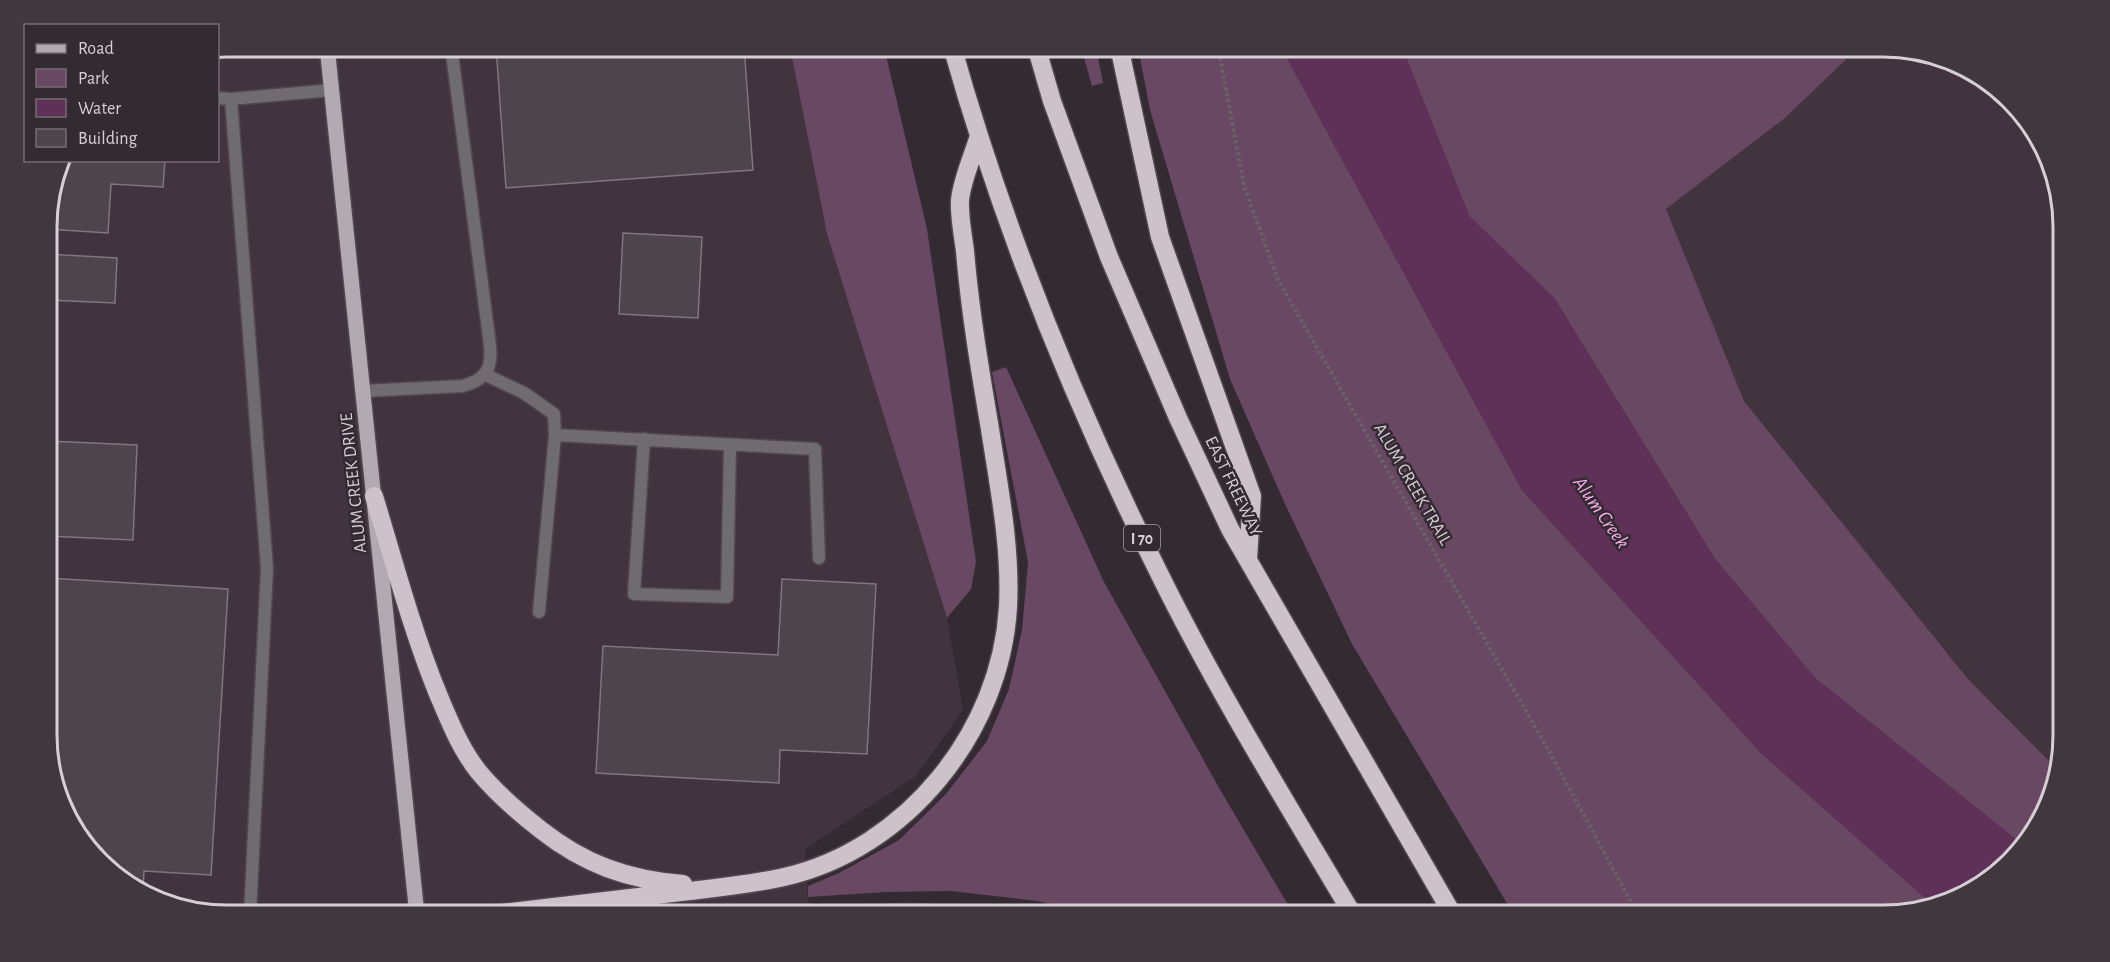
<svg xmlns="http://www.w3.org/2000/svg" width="2110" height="962" viewBox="0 0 2110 962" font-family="'Alegreya Sans',sans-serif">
  <rect width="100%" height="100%" fill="#342a32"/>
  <path fill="#42343f" d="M227,47H790L827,234L947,618L963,710L916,776L805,849L809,915H227L157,902L84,845L48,759L47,214L61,161L218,160V48Z
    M1859,47H1883L1953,60L2026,117L2062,203L2063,736L2057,769L1968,679L1744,401L1666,209L1785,118Z"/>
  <path fill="#694863" d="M790,47H884L927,229L976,562L971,589L947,618L827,234Z
    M1081,47H1096L1103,83L1092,86Z
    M1138,47H1281L1522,490L1762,754L1931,903L1895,915H1514L1352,644L1285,504L1230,379L1150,110Z
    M1402,47H1859L1785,118L1666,209L1744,401L1968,679L2057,769L2050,805L2024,846L1815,678L1715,559L1554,298L1469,216Z
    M1006,367L1104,582L1222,793L1294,915H1096L1037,901L951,891L887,892L808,897V886L839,873L899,840L946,794L987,741L1009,689L1022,630L1028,562L992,372Z"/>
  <path fill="#5f3158" d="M1281,47H1402L1469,216L1554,298L1715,559L1815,678L2024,846C2003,880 1967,891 1931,903L1762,754L1522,490Z"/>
  <path fill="#4e444c" stroke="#81757e" stroke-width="1.5" d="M496,46H744L753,170L506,188Z
    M61,160H165L163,187L111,184L108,233L47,229V214Z
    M623,233L702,237L698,318L619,314Z
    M47,254L117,258L115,303L47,300Z
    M47,441L137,445L133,540L48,536Z
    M48,578L228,589L211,875L144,871L143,890L84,845L48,759Z
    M782,579L876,584L867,754L780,750L779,783L596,773L603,646L778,655Z"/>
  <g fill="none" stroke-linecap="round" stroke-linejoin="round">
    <defs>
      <path id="service" d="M218,98L231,99
        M486,375L524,393L554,414L555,435L539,612
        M363,391L462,386C495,378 492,359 488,330L451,46
        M555,435L815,449L819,558
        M644,439L634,594L727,597L730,445
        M250,915L267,568L231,99L332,90"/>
      <path id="primary" d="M327,46L417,915"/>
      <path id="motorway" d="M952,46C1003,227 1074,403 1158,571C1216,689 1286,802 1353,915
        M1036,46L1052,101L1109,257L1178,418L1230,529L1453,915
        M1119,46L1160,237L1252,496L1248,559
        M374,496C394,562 412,630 438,694C449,720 460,748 478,771C496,793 518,812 541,830C584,864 628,880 683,884
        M486,915C545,908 604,901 664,894C704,889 745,886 784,877C907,849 1001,731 1008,607C1011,546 999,488 990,429C980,370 970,311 965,251C963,235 959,216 960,200C962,180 972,158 978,139
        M846,915L905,913L986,915"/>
    </defs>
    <use href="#service" stroke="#51484f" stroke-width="15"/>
    <use href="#primary" stroke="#51484f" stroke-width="18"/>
    <use href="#motorway" stroke="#51484f" stroke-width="21"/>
    <path stroke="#6b6269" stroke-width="4" stroke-dasharray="3 3" stroke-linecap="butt" d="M1218,46L1244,186L1278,280L1549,751L1638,915"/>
    <use href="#service" stroke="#706b6f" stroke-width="12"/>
    <use href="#primary" stroke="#b3a9b1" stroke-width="15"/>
    <use href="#motorway" stroke="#cdc1ca" stroke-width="18"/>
  </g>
  <g text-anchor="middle" stroke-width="5" stroke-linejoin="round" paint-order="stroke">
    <rect fill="#342a32" stroke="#a59ea3" stroke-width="1.5" x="1124" y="525" width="36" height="26" rx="4.5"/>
    <g font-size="16" font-weight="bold" fill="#d6cfd4">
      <text x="1142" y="544">I 70</text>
    </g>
    <g font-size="18" fill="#d6cfd4" stroke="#342a32">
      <text transform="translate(353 483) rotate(-96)" y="6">ALUM CREEK DRIVE</text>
      <text transform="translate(1413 484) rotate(60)" y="6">ALUM CREEK TRAIL</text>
      <text transform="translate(1234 486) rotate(64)" y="6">EAST FREEWAY</text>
    </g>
    <g font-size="20" font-style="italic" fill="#f8aeeb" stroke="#342a32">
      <text transform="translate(1602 512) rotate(55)" y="7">Alum Creek</text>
    </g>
  </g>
  <path d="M0 0H2110V962H0ZM227 57H1883A170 170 0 0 1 2053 227V735A170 170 0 0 1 1883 905H227A170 170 0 0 1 57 735V227A170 170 0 0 1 227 57Z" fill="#41373f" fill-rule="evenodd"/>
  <path fill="none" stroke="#d6cfd4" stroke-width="3" d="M227 57H1883A170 170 0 0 1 2053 227V735A170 170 0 0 1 1883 905H227A170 170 0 0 1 57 735V227A170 170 0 0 1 227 57Z"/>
  <rect x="24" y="24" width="195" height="138" fill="#342a32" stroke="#756c73" stroke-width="1.5"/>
  <rect x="36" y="44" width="30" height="9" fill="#b3a9b1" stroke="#756c73" stroke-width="1.5"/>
  <text x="78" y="54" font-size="18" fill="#d6cfd4">Road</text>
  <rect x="36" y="69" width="30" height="18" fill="#694863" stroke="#756c73" stroke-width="1.5"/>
  <text x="78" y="84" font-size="18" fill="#d6cfd4">Park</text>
  <rect x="36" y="99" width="30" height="18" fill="#5f3158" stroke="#756c73" stroke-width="1.5"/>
  <text x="78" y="114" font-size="18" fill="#d6cfd4">Water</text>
  <rect x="36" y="129" width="30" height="18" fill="#4e444c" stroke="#756c73" stroke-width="1.5"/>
  <text x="78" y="144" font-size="18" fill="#d6cfd4">Building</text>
</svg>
